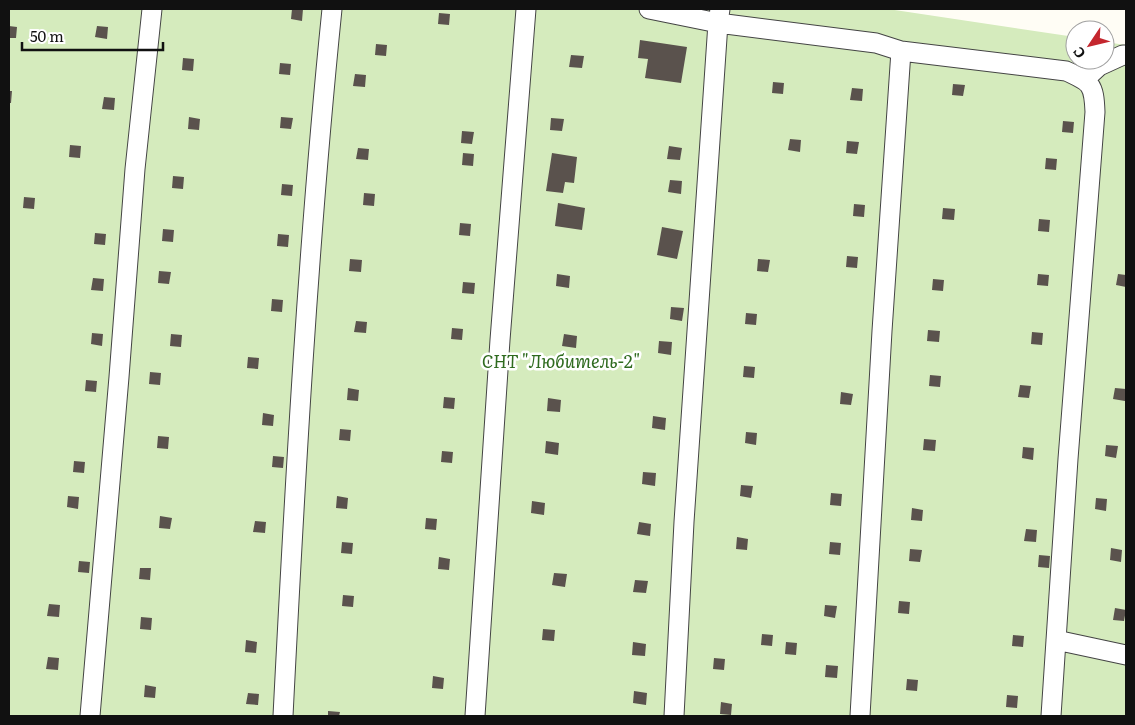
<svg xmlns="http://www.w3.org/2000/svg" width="1135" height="725" viewBox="0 0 1135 725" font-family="Literata,serif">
  <rect width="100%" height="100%" fill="#fffdf5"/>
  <path fill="#d5ebbd" d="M9,9H888L1075,37V60H1105V42L1126,45V716H9Z"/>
  <path fill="#5a524d" d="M292,9H303L302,21L291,19Z
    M439,13L450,14L449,25L438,24Z
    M9,26L17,27L16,38H9Z
    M97,26L108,27L107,39L95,37Z
    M640,40L687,47L681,83L645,78L648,59L638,58Z
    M376,44L387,45L386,56L375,55Z
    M571,55L584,56L582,68L569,67Z
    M183,58L194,59L193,71L182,70Z
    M280,63L291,64L290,75L279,74Z
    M355,74L366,75L365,87L353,86Z
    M773,82L784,83L783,94L772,93Z
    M953,84L965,85L963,96L952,95Z
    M852,88L863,89L862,101L850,100Z
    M9,91H12L11,103H9Z
    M104,97L115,98L114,110L102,109Z
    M189,117L200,119L199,130L188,129Z
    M281,117L293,118L291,129L280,128Z
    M551,118L564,119L562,131L550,130Z
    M1063,121L1074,122L1073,133L1062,132Z
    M462,131L474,132L472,144L461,143Z
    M790,139L801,140L800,152L788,150Z
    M847,141L859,142L857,154L846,153Z
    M70,145L81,146L80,158L69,157Z
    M669,146L682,148L680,160L667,159Z
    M358,148L369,149L368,160L356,159Z
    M463,153L474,154L473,166L462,165Z
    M552,153L577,157L574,183L565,182L563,193L546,191Z
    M1046,158L1057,159L1056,170L1045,169Z
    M173,176L184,177L183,189L172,188Z
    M670,180L682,181L681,194L668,192Z
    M282,184L293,185L292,196L281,195Z
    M364,193L375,194L374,206L363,205Z
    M24,197L35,198L34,209L23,208Z
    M558,203L585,208L582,230L555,226Z
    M854,204L865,205L864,217L853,216Z
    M943,208L955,209L954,220L942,219Z
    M1039,219L1050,220L1049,232L1038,231Z
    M460,223L471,224L470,236L459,235Z
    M662,227L683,231L677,259L657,255Z
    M163,229L174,230L173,242L162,241Z
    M95,233L106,234L105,245L94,244Z
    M278,234L289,235L288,247L277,246Z
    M847,256L858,257L857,268L846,267Z
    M350,259L362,260L361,272L349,271Z
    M758,259L770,260L768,272L757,271Z
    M159,271L171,272L169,284L158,283Z
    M557,274L570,276L569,288L556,286Z
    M1038,274L1049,275L1048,286L1037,285Z
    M1118,274L1126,275V287L1116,285Z
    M93,278L104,279L103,291L91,290Z
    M933,279L944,280L943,291L932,290Z
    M463,282L475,283L474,294L462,293Z
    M272,299L283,300L282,312L271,311Z
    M671,307L684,308L682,321L670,319Z
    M746,313L757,314L756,325L745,324Z
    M356,321L367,322L366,333L354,332Z
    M452,328L463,329L462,340L451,339Z
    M928,330L940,331L939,342L927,341Z
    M1032,332L1043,333L1042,345L1031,344Z
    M92,333L103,334L102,346L91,344Z
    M171,334L182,335L181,347L170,346Z
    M564,334L577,336L576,348L562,346Z
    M659,341L672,342L671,355L658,353Z
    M248,357L259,358L258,369L247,368Z
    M744,366L755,367L754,378L743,377Z
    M150,372L161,373L160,385L149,384Z
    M930,375L941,376L940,387L929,386Z
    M86,380L97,381L96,392L85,391Z
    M1020,385L1031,386L1029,398L1018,397Z
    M348,388L359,390L358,401L347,400Z
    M1115,388L1126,389L1125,401L1113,399Z
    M841,392L853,394L851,405L840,404Z
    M444,397L455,398L454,409L443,408Z
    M548,398L561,400L560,412L547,411Z
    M263,413L274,415L273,426L262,425Z
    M653,416L666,418L665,430L652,428Z
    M340,429L351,430L350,441L339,440Z
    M746,432L757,433L756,445L745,443Z
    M158,436L169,437L168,449L157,448Z
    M924,439L936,440L935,451L923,450Z
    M546,441L559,443L558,455L545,453Z
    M1106,445L1118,446L1116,458L1105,456Z
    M1023,447L1034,448L1033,460L1022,458Z
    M442,451L453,452L452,463L441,462Z
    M273,456L284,457L283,468L272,467Z
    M74,461L85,462L84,473L73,472Z
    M643,472L656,473L655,486L642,484Z
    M741,485L753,486L751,498L740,496Z
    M831,493L842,494L841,506L830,505Z
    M68,496L79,497L78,509L67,507Z
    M337,496L348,498L347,509L336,508Z
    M1096,498L1107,499L1106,511L1095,509Z
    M532,501L545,503L544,515L531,513Z
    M912,508L923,510L922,521L911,520Z
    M160,516L172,518L170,529L159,528Z
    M426,518L437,519L436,530L425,529Z
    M255,521L266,522L265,533L253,532Z
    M639,522L651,524L650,536L637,534Z
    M1026,529L1037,530L1036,542L1024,541Z
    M737,537L748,539L747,550L736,549Z
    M342,542L353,543L352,554L341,553Z
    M830,542L841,543L840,555L829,554Z
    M1111,548L1122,550L1121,562L1110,560Z
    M910,549L922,550L920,562L909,561Z
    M1039,555L1050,556L1049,568L1038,567Z
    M439,557L450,559L449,570L438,569Z
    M79,561L90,562L89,573L78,572Z
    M140,568H151L150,580L139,579Z
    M554,573L567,574L565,587L552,585Z
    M635,580L648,581L646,593L633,592Z
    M343,595L354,596L353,607L342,606Z
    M899,601L910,602L909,614L898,613Z
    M49,604L60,605L59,617L47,616Z
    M825,605L837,606L835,618L824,616Z
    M1115,608L1126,610L1124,621L1113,620Z
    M141,617L152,618L151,630L140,629Z
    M543,629L555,630L554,641L542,640Z
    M762,634L773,635L772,646L761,645Z
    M1013,635L1024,636L1023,647L1012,646Z
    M246,640L257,642L256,653L245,652Z
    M633,642L646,644L645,656L632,655Z
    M786,642L797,643L796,655L785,654Z
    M48,657L59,658L58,670L46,669Z
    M714,658L725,659L724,670L713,669Z
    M826,665L838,666L837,678L825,677Z
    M433,676L444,678L443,689L432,688Z
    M907,679L918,680L917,691L906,690Z
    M145,685L156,687L155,698L144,697Z
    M634,691L647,693L646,705L633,703Z
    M248,693L259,694L258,705L246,704Z
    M1007,695L1018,696L1017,708L1006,707Z
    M721,702L732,704L731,715L720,714Z
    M328,711L340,712L339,716H328Z"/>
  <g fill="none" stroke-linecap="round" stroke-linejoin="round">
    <defs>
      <path id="minor" d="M649,9L718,23L876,43L901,51L1066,71C1091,82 1094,84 1095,112L1068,459L1051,716
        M1085,79L1099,66L1123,55H1126
        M1056,640L1126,655
        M90,716L119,377L135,169L152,9
        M283,716C295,480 308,244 332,9
        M475,716L500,340L526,9
        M674,716L684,522L718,23L720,9
        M860,716L882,331L901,51"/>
    </defs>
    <use href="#minor" stroke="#444" stroke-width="21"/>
    <use href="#minor" stroke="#fff" stroke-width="19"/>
  </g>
  <g text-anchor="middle" stroke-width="5" stroke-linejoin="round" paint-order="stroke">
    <g font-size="18" font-style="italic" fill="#2f6b1f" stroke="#fff">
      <text x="561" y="368">СНТ "Любитель-2"</text>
    </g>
  </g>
  <rect width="1135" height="725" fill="none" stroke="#111111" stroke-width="20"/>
  <g transform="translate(1090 45) rotate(235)"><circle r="24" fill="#ffffff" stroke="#a0a0a0"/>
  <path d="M0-4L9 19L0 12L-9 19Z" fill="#c4262e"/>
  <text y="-8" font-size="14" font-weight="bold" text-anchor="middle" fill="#111111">С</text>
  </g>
  <path d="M22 42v8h141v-8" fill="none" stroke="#111111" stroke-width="2.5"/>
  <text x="30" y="42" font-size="15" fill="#111111" stroke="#ffffff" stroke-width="4" paint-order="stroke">50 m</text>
</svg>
